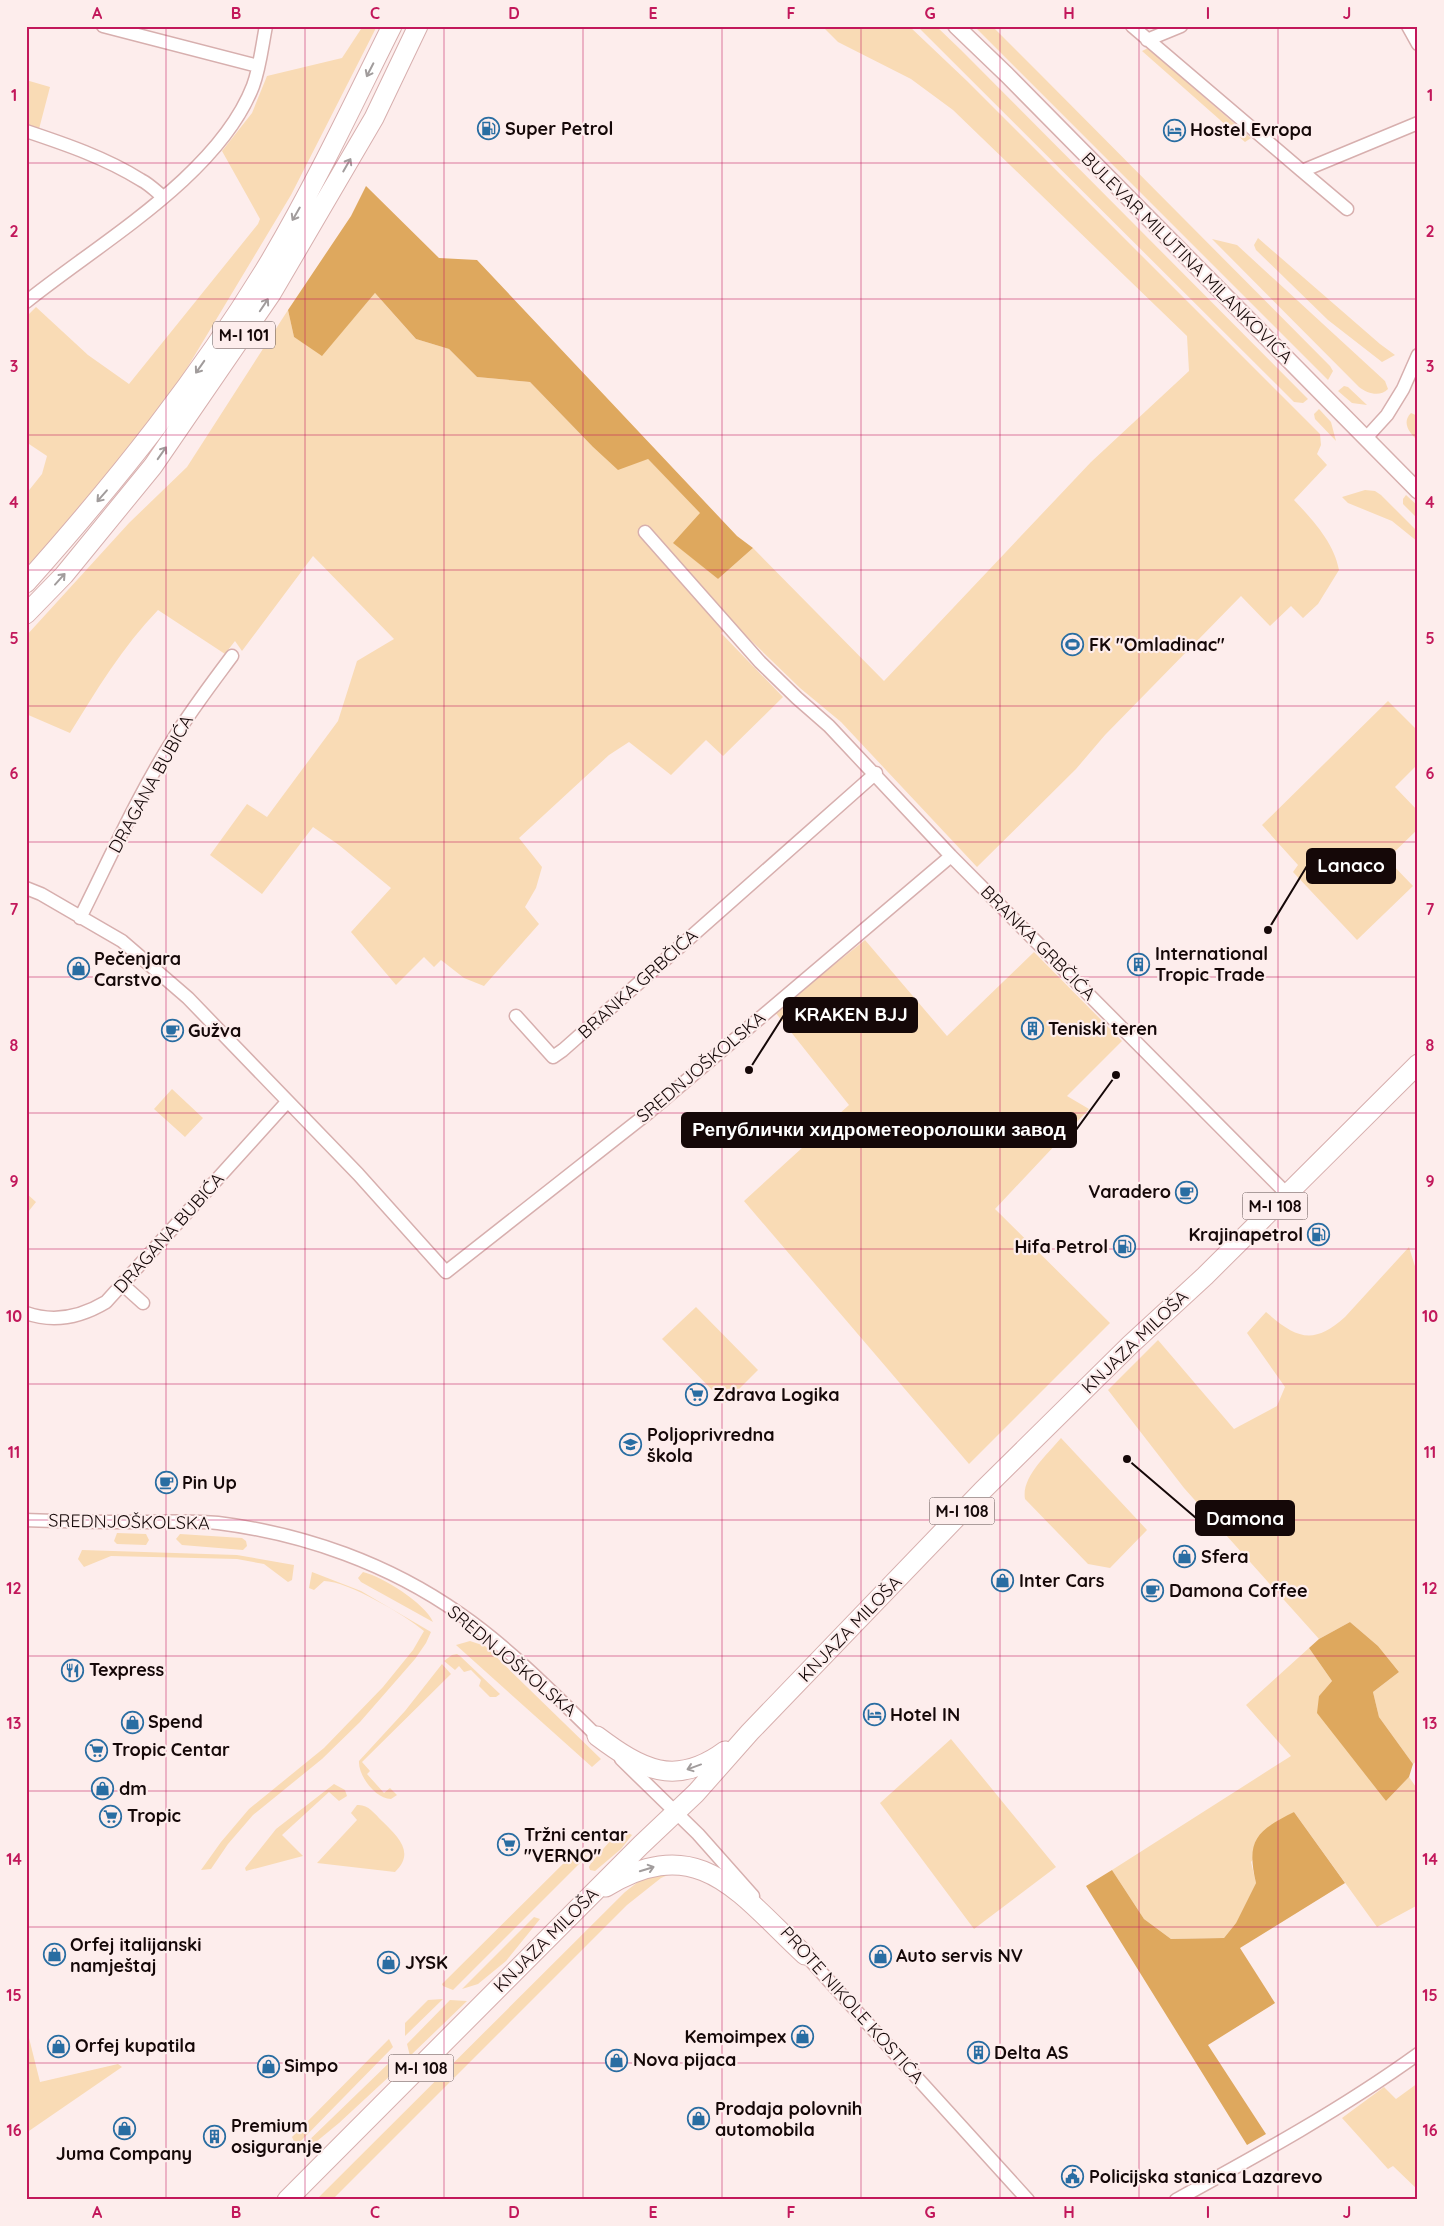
<svg xmlns="http://www.w3.org/2000/svg" width="1444" height="2226" viewBox="0 0 1444 2226" font-family="Quicksand,sans-serif">
  <rect width="100%" height="100%" fill="#fdedec"/>
  <path fill="#f9dbb5" d="M363,26H377L291,195L172,393L85,502L26,569V494L42,474L47,456L26,442V317L36,307L88,355L129,384L258,224L260,219L222,151L252,113L267,76L342,58Z
    M822,26H909L967,81L1320,434L1321,445L1317,454L1327,465L1294,500C1313,520 1334,543 1339,570L1318,604L1303,618L1291,606L1270,626L1241,596L1105,735L1076,769L977,867L841,722L800,688L734,624L721,633L783,697L723,756L706,740L671,775L629,742L609,755L519,838L542,867L536,888L525,907L539,924L484,986L464,978L441,960L434,967L424,957L396,985L351,932L391,888L339,845L313,827L262,894L210,855L247,804L267,817L338,721L357,661L394,639L313,556L242,651L235,641L225,654L158,610C123,646 96,691 70,733L26,714V636L129,523L187,467L288,310L294,337L322,355L375,293L416,339L449,349L477,377L530,382L592,446L648,459L701,513L674,543L718,579L753,548L884,681L1091,462L1189,371L1187,336L953,110L911,79L838,42Z
    M917,26H936L961,50L1308,399L1303,403L1294,402Z
    M974,26H992L1039,73L1330,366L1333,371L1328,380Z
    M1148,48L1251,138L1245,142L1142,51Z
    M26,80L50,87L39,129L26,125Z
    M1258,238L1380,344L1395,355L1382,362L1328,320L1256,250L1254,245Z
    M1212,239L1237,245L1385,381L1388,389C1380,397 1368,394 1359,387Z
    M1344,386L1348,387L1367,405L1352,403L1338,391Z
    M1319,409L1331,422L1336,441L1315,419L1314,414Z
    M1411,413L1418,416V441C1410,433 1401,423 1411,413Z
    M1365,490L1375,491L1381,495L1418,532V542L1392,521L1348,503L1342,497Z
    M1406,495L1418,506V519L1403,504V499Z
    M1388,701L1418,731V764L1395,787L1418,811V829L1387,859L1413,886L1357,940L1293,872L1298,865L1262,825Z
    M865,940L947,1036L1034,952L1122,1041L1067,1096L1089,1109L995,1209L1110,1323L969,1464L744,1201L849,1105L775,1012Z
    M172,1089L203,1118L185,1137L154,1109Z
    M26,1193L36,1202L28,1212L26,1211Z
    M1409,1247L1418,1276V1760L1413,1764L1379,1717L1373,1692L1399,1672L1378,1646L1350,1622L1319,1639L1184,1488L1108,1390L1158,1340L1234,1429L1277,1406L1285,1387L1247,1333L1266,1312C1296,1338 1313,1346 1345,1317Z
    M696,1307L758,1370L725,1403L662,1339Z
    M1061,1438L1147,1530L1110,1568L1088,1564L1025,1499C1021,1477 1048,1454 1061,1438Z
    M117,1533L146,1534L149,1540L146,1545L117,1544L114,1541Z
    M180,1534L242,1538L246,1541L247,1546L243,1550L182,1545L176,1539Z
    M82,1550L237,1555L294,1565L292,1580L288,1582L264,1564L237,1559L111,1556L84,1567L78,1559Z
    M312,1572L361,1591L431,1632L426,1643L415,1659L360,1722L322,1759L253,1815L228,1844L211,1869L201,1870L221,1842L249,1809L324,1748L383,1687L413,1650L424,1631C406,1616 348,1581 324,1581L314,1590L309,1588Z
    M363,1572C383,1577 425,1603 433,1622L361,1582L358,1578Z
    M470,1641L485,1646L601,1759L592,1767L456,1645Z
    M1309,1648L1332,1681L1319,1696L1386,1801L1409,1777L1418,1790V1905L1377,1927L1294,1812L1251,1862L1256,1883L1236,1923L1224,1938L1171,1939L1144,1919L1112,1870L1291,1756L1246,1705Z
    M457,1654L460,1656L500,1694L496,1697H490L479,1686L481,1680L471,1670L464,1672L459,1666L455,1670L444,1661L452,1655Z
    M442,1664L451,1674L362,1762L370,1771L367,1774L384,1793L390,1788L397,1795L391,1799C376,1799 358,1776 359,1761L405,1711Z
    M951,1739L1056,1867L974,1929L880,1803Z
    M334,1784L345,1790L347,1796L339,1801L329,1792L282,1835L303,1856L246,1871L245,1868L276,1829Z
    M357,1805C368,1804 374,1813 382,1821C397,1836 416,1852 395,1872L317,1863L357,1820L351,1813Z
    M623,1830L632,1835L621,1849L595,1871L590,1870L589,1867L591,1863L617,1833Z
    M578,1849L587,1856L453,1990L443,1986L442,1984Z
    M675,1872L661,1878L627,1905L332,2200H316L625,1892L643,1878Z
    M534,1917L540,1919L506,1961L478,1984L462,1989Z
    M443,1999L405,2036V2023L428,2000Z
    M450,2000L467,2001L410,2056L407,2044Z
    M26,2026L40,2082L118,2064L122,2067L26,2133Z
    M389,2039L393,2047L296,2146L292,2137Z
    M390,2062L393,2073L339,2123L305,2151L300,2149Z
    M1418,2083V2190L1393,2166L1388,2169L1342,2118L1384,2087L1396,2099Z"/>
  <path fill="#dea85e" d="M366,186L439,258L477,260L737,536L753,548L718,579L673,543L700,513L648,459L618,470L592,446L530,382L477,377L449,349L416,339L375,293L322,356L294,337L288,310L351,216Z
    M1350,1622L1378,1646L1399,1672L1373,1692L1379,1717L1413,1764L1409,1777L1386,1801L1317,1713L1319,1696L1332,1681L1309,1648L1319,1639Z
    M1294,1812L1345,1883L1240,1948L1275,2003L1208,2045L1266,2134L1247,2145L1086,1886L1112,1870L1144,1919L1171,1939L1224,1938L1236,1923L1256,1883C1246,1840 1256,1831 1294,1812Z"/>
  <g fill="none" stroke-linecap="round" stroke-linejoin="round">
    <defs>
      <path id="minor" d="M103,26L258,66
        M1132,26L1302,171L1418,123
        M1408,26L1418,44
        M1147,40L1181,26
        M26,131C65,144 106,158 141,180C149,184 156,191 163,197
        M1302,171L1347,209
        M26,302C99,243 218,176 253,86C260,67 262,46 266,26
        M1366,438L1387,415L1403,389L1418,355
        M645,532L760,662L797,698L829,726L951,856L1287,1194
        M26,888L41,894L122,941L188,998L358,1174L446,1272L648,1113L951,856
        M80,918C110,858 138,795 174,738C192,709 212,683 232,656
        M516,1016L553,1057L563,1050L876,773
        M123,1285L143,1303
        M26,1313C54,1323 81,1317 106,1302L287,1102
        M26,1520C62,1521 96,1522 132,1522C160,1522 190,1520 218,1523C305,1534 389,1564 460,1614C512,1650 558,1698 603,1742
        M621,1759L698,1834L753,1896
        M801,1950L1028,2200
        M1176,2200C1258,2155 1342,2109 1418,2054"/>
      <path id="tertiary" d="M956,26L1007,75L1418,491"/>
      <path id="primary" d="M26,583C117,481 202,375 272,258C316,183 353,104 392,26
        M26,614L64,575L153,466L271,294L374,118L418,26
        M597,1736C641,1769 675,1788 725,1751
        M606,1887C700,1830 740,1895 805,1955
        M287,2200L641,1845L696,1793L750,1732L982,1491L1130,1345L1205,1276L1418,1064"/>
    </defs>
    <use href="#minor" stroke="#d7afae" stroke-width="15"/>
    <use href="#tertiary" stroke="#d7afae" stroke-width="18"/>
    <use href="#primary" stroke="#d7afae" stroke-width="21"/>
    <use href="#minor" stroke="#fff" stroke-width="12"/>
    <use href="#tertiary" stroke="#fff" stroke-width="15"/>
    <use href="#primary" stroke="#fff" stroke-width="19"/>
  </g>
  <defs><path id="oneway-shaft" d="M-6 0H5M1.5-3L5.5 0L1.5 3" fill="none" stroke-width="1.6" stroke-linecap="round" stroke-linejoin="round" transform="scale(1.25)"/></defs>
  <g stroke="#a19c9c">
    <use href="#oneway-shaft" transform="translate(370 70) rotate(117)"/>
    <use href="#oneway-shaft" transform="translate(347 165) rotate(-60)"/>
    <use href="#oneway-shaft" transform="translate(296 214) rotate(120)"/>
    <use href="#oneway-shaft" transform="translate(264 305) rotate(-56)"/>
    <use href="#oneway-shaft" transform="translate(200 367) rotate(125)"/>
    <use href="#oneway-shaft" transform="translate(162 453) rotate(-55)"/>
    <use href="#oneway-shaft" transform="translate(102 496) rotate(131)"/>
    <use href="#oneway-shaft" transform="translate(60 579) rotate(-48)"/>
    <use href="#oneway-shaft" transform="translate(694 1767) rotate(160)"/>
    <use href="#oneway-shaft" transform="translate(647 1869) rotate(-17)"/>
  </g>
  <path fill="none" stroke="#c2185b" stroke-width="1" stroke-opacity="0.55" d="M166,26V2200M305,26V2200M444,26V2200M583,26V2200M722,26V2200M861,26V2200M1000,26V2200M1139,26V2200M1278,26V2200M26,163H1418M26,299H1418M26,435H1418M26,570H1418M26,706H1418M26,842H1418M26,977H1418M26,1113H1418M26,1249H1418M26,1384H1418M26,1520H1418M26,1656H1418M26,1791H1418M26,1927H1418M26,2063H1418"/>
  <defs>
    <symbol id="fuel-ring" viewBox="-11 -11 22 22"><circle r="9.5" fill="#fdedec" stroke="#296da2" stroke-width="1.5"/><path d="M-5.5-6h7V0h2V4h1.3V-2.5L3-4.5l.8-.8L6-3V5H2.5V1h-1V6h-7ZM-4.2-4.7v3.2H.2V-4.7Z" fill="#296da2"/></symbol>
    <symbol id="hotel-ring" viewBox="-11 -11 22 22"><circle r="9.5" fill="#fdedec" stroke="#296da2" stroke-width="1.5"/><path d="M-6-4.5h1.5V1H6V5H4.5V3h-9V5H-6ZM-4 0a1.8 1.8 0 1 1 3.6 0ZM.5 0V-2.5h3Q6-2.5 6 0Z" fill="#296da2"/></symbol>
    <symbol id="stadium-ring" viewBox="-11 -11 22 22"><circle r="9.5" fill="#fdedec" stroke="#296da2" stroke-width="1.5"/><path d="M0-5a6.5 5 0 1 0 0 10a6.5 5 0 1 0 0-10ZM-3.5-1.8h7v3.6h-7Z" fill="#296da2"/></symbol>
    <symbol id="building-ring" viewBox="-11 -11 22 22"><circle r="9.5" fill="#fdedec" stroke="#296da2" stroke-width="1.5"/><path d="M-4-6H4V6H1V3H-1V6H-4ZM-2.5-4.3h1.7v1.8h-1.7ZM.8-4.3h1.7v1.8H.8ZM-2.5-1h1.7V.8h-1.7ZM.8-1h1.7V.8H.8Z" fill="#296da2"/></symbol>
    <symbol id="shop-ring" viewBox="-11 -11 22 22"><circle r="9.5" fill="#fdedec" stroke="#296da2" stroke-width="1.5"/><path d="M-5-2.5h2.3a2.7 3.5 0 0 1 5.4 0H5L5.5 6h-11ZM-1.5-2.5h3a1.5 2.3 0 0 0-3 0Z" fill="#296da2"/></symbol>
    <symbol id="cafe-ring" viewBox="-11 -11 22 22"><circle r="9.5" fill="#fdedec" stroke="#296da2" stroke-width="1.5"/><path d="M-5.5-4.5H6V0H3Q3 3.5 0 3.5H-2.5Q-5.5 3.5-5.5 0ZM3-3.2v2h1.7v-2ZM-6 4.5H4V6H-6Z" fill="#296da2"/></symbol>
    <symbol id="supermarket-ring" viewBox="-11 -11 22 22"><circle r="9.5" fill="#fdedec" stroke="#296da2" stroke-width="1.5"/><path d="M-6-5.5h2.5l.6 2H6L4.5 2H-2.5L-4.4-4H-6ZM-1.5 3.2a1.3 1.3 0 1 0 .1 0ZM3 3.2a1.3 1.3 0 1 0 .1 0Z" fill="#296da2"/></symbol>
    <symbol id="school-ring" viewBox="-11 -11 22 22"><circle r="9.5" fill="#fdedec" stroke="#296da2" stroke-width="1.5"/><path d="M0-5L7-2L0 1L-7-2ZM-4 1L0 2.5L4 1V4Q0 6-4 4Z" fill="#296da2"/></symbol>
    <symbol id="restaurant-ring" viewBox="-11 -11 22 22"><circle r="9.5" fill="#fdedec" stroke="#296da2" stroke-width="1.5"/><path d="M-5-6h1v4h1v-4h1v4h1v-4h1v5L-1.5 .5V6h-2V.5L-5-1ZM5-6V6H3V1.5H1.5Q1.5-4 5-6Z" fill="#296da2"/></symbol>
    <symbol id="civic-ring" viewBox="-11 -11 22 22"><circle r="9.5" fill="#fdedec" stroke="#296da2" stroke-width="1.5"/><path d="M-.6-6.5H3V-4.5H.6V-3L4-1V1h2V6H-6V1h2V-1L-.6-3ZM-1.2 2.5V6h2.4V2.5Z" fill="#296da2"/></symbol>
  </defs>
  <g fill-rule="evenodd">
    <use href="#fuel-ring" x="476" y="116" width="25" height="25"/>
    <use href="#hotel-ring" x="1162" y="118" width="25" height="25"/>
    <use href="#stadium-ring" x="1060" y="632" width="25" height="25"/>
    <use href="#building-ring" x="1126" y="952" width="25" height="25"/>
    <use href="#shop-ring" x="66" y="956" width="25" height="25"/>
    <use href="#building-ring" x="1020" y="1016" width="25" height="25"/>
    <use href="#cafe-ring" x="160" y="1018" width="25" height="25"/>
    <use href="#cafe-ring" x="1174" y="1180" width="25" height="25"/>
    <use href="#fuel-ring" x="1306" y="1222" width="25" height="25"/>
    <use href="#fuel-ring" x="1112" y="1234" width="25" height="25"/>
    <use href="#supermarket-ring" x="684" y="1382" width="25" height="25"/>
    <use href="#school-ring" x="618" y="1432" width="25" height="25"/>
    <use href="#cafe-ring" x="154" y="1470" width="25" height="25"/>
    <use href="#shop-ring" x="1172" y="1544" width="25" height="25"/>
    <use href="#shop-ring" x="990" y="1568" width="25" height="25"/>
    <use href="#cafe-ring" x="1140" y="1578" width="25" height="25"/>
    <use href="#restaurant-ring" x="60" y="1658" width="25" height="25"/>
    <use href="#hotel-ring" x="862" y="1702" width="25" height="25"/>
    <use href="#shop-ring" x="120" y="1710" width="25" height="25"/>
    <use href="#supermarket-ring" x="84" y="1738" width="25" height="25"/>
    <use href="#shop-ring" x="90" y="1776" width="25" height="25"/>
    <use href="#supermarket-ring" x="98" y="1804" width="25" height="25"/>
    <use href="#supermarket-ring" x="496" y="1832" width="25" height="25"/>
    <use href="#shop-ring" x="42" y="1942" width="25" height="25"/>
    <use href="#shop-ring" x="868" y="1944" width="25" height="25"/>
    <use href="#shop-ring" x="376" y="1950" width="25" height="25"/>
    <use href="#shop-ring" x="790" y="2024" width="25" height="25"/>
    <use href="#shop-ring" x="46" y="2034" width="25" height="25"/>
    <use href="#building-ring" x="966" y="2040" width="25" height="25"/>
    <use href="#shop-ring" x="604" y="2048" width="25" height="25"/>
    <use href="#shop-ring" x="256" y="2054" width="25" height="25"/>
    <use href="#shop-ring" x="686" y="2106" width="25" height="25"/>
    <use href="#shop-ring" x="112" y="2116" width="25" height="25"/>
    <use href="#building-ring" x="202" y="2124" width="25" height="25"/>
    <use href="#civic-ring" x="1060" y="2164" width="25" height="25"/>
  </g>
  <g text-anchor="middle" stroke-width="4.5" stroke-linejoin="round" paint-order="stroke">
    <g fill="#fdedec" stroke="#5b4d4c" stroke-width="1">
      <rect x="213" y="321.5" width="62" height="27" rx="4"/>
      <rect x="1242.5" y="1192.5" width="65" height="27" rx="4"/>
      <rect x="929.5" y="1497.5" width="65" height="27" rx="4"/>
      <rect x="388.5" y="2054.5" width="65" height="27" rx="4"/>
    </g>
    <g font-size="16" font-weight="bold" fill="#150808">
      <text x="244" y="341">M-I 101</text>
      <text x="1275" y="1212">M-I 108</text>
      <text x="962" y="1517">M-I 108</text>
      <text x="421" y="2074">M-I 108</text>
    </g>
    <g font-size="18" font-weight="bold" fill="#150808" stroke="#fdedec" text-anchor="start">
      <text x="505" y="135">Super Petrol</text>
      <text x="1190" y="136">Hostel Evropa</text>
      <text x="1089" y="651">FK "Omladinac"</text>
      <text x="1155" y="960">International<tspan x="1155" dy="21">Tropic Trade</tspan></text>
      <text x="94" y="965">Pečenjara<tspan x="94" dy="21">Carstvo</tspan></text>
      <text x="1048" y="1035">Teniski teren</text>
      <text x="188" y="1037">Gužva</text>
      <text x="1171" y="1198" text-anchor="end">Varadero</text>
      <text x="1303" y="1241" text-anchor="end">Krajinapetrol</text>
      <text x="1108" y="1253" text-anchor="end">Hifa Petrol</text>
      <text x="713" y="1401">Zdrava Logika</text>
      <text x="647" y="1441">Poljoprivredna<tspan x="647" dy="21">škola</tspan></text>
      <text x="182" y="1489">Pin Up</text>
      <text x="1201" y="1563">Sfera</text>
      <text x="1019" y="1587">Inter Cars</text>
      <text x="1169" y="1597">Damona Coffee</text>
      <text x="89" y="1676">Texpress</text>
      <text x="890" y="1721">Hotel IN</text>
      <text x="148" y="1728">Spend</text>
      <text x="112" y="1756">Tropic Centar</text>
      <text x="119" y="1795">dm</text>
      <text x="127" y="1822">Tropic</text>
      <text x="524" y="1841">Tržni centar<tspan x="524" dy="21">"VERNO"</tspan></text>
      <text x="70" y="1951">Orfej italijanski<tspan x="70" dy="21">namještaj</tspan></text>
      <text x="896" y="1962">Auto servis NV</text>
      <text x="405" y="1969">JYSK</text>
      <text x="786" y="2043" text-anchor="end">Kemoimpex</text>
      <text x="75" y="2052">Orfej kupatila</text>
      <text x="994" y="2059">Delta AS</text>
      <text x="633" y="2066">Nova pijaca</text>
      <text x="284" y="2072">Simpo</text>
      <text x="715" y="2115">Prodaja polovnih<tspan x="715" dy="21">automobila</tspan></text>
      <text x="231" y="2132">Premium<tspan x="231" dy="21">osiguranje</tspan></text>
      <text x="124" y="2160" text-anchor="middle">Juma Company</text>
      <text x="1089" y="2183">Policijska stanica Lazarevo</text>
    </g>
    <g font-size="18" fill="#150808" stroke="#fdedec">
      <text transform="translate(1187 258) rotate(45)" y="6">BULEVAR MILUTINA MILANKOVIĆA</text>
      <text transform="translate(151 784) rotate(-61)" y="6">DRAGANA BUBIĆA</text>
      <text transform="translate(1038 943) rotate(45)" y="6">BRANKA GRBČIĆA</text>
      <text transform="translate(638 984) rotate(-42)" y="6">BRANKA GRBČIĆA</text>
      <text transform="translate(701 1067) rotate(-40)" y="6">SREDNJOŠKOLSKA</text>
      <text transform="translate(169 1233) rotate(-48)" y="6">DRAGANA BUBIĆA</text>
      <text transform="translate(1135 1342) rotate(-44)" y="6">KNJAZA MILOŠA</text>
      <text transform="translate(129 1522) rotate(1)" y="6">SREDNJOŠKOLSKA</text>
      <text transform="translate(850 1629) rotate(-46)" y="6">KNJAZA MILOŠA</text>
      <text transform="translate(512 1661) rotate(40)" y="6">SREDNJOŠKOLSKA</text>
      <text transform="translate(546 1940) rotate(-45)" y="6">KNJAZA MILOŠA</text>
      <text transform="translate(852 2005) rotate(48)" y="6">PROTE NIKOLE KOSTIĆA</text>
    </g>
  </g>
  <path fill="none" stroke="#150808" stroke-width="2" d="M1268 930L1307 866M749 1070L784 1015M1116 1075L1076 1130M1127 1459L1196 1518"/>
  <g fill="#150808" stroke="#fdedec" stroke-width="2">
    <circle cx="1268" cy="930" r="5"/>
    <circle cx="749" cy="1070" r="5"/>
    <circle cx="1116" cy="1075" r="5"/>
    <circle cx="1127" cy="1459" r="5"/>
  </g>
  <g fill="#150808" stroke="#150808" stroke-width="2">
    <rect x="1307" y="849" width="88" height="34" rx="5"/>
    <rect x="784" y="998" width="133" height="34" rx="5"/>
    <rect x="682" y="1113" width="394" height="34" rx="5"/>
    <rect x="1196" y="1501" width="98" height="34" rx="5"/>
  </g>
  <g font-size="19" text-anchor="middle" font-weight="bold" fill="#fff">
    <text x="1351" y="872">Lanaco</text>
    <text x="851" y="1021">KRAKEN BJJ</text>
    <text x="879" y="1136">Републички хидрометеоролошки завод</text>
    <text x="1245" y="1525">Damona</text>
  </g>
  <rect width="1444" height="2226" fill="none" stroke="#fdedec" stroke-width="55"/>
  <rect x="28" y="28" width="1388" height="2170" fill="none" stroke="#c2185b" stroke-width="2"/>
  <g font-size="16" text-anchor="middle" font-weight="bold" fill="#c2185b">
    <text x="97" y="19">A</text>
    <text x="236" y="19">B</text>
    <text x="375" y="19">C</text>
    <text x="514" y="19">D</text>
    <text x="653" y="19">E</text>
    <text x="791" y="19">F</text>
    <text x="930" y="19">G</text>
    <text x="1069" y="19">H</text>
    <text x="1208" y="19">I</text>
    <text x="1347" y="19">J</text>
    <text x="14" y="101">1</text>
    <text x="1430" y="101">1</text>
    <text x="14" y="237">2</text>
    <text x="1430" y="237">2</text>
    <text x="14" y="372">3</text>
    <text x="1430" y="372">3</text>
    <text x="14" y="508">4</text>
    <text x="1430" y="508">4</text>
    <text x="14" y="644">5</text>
    <text x="1430" y="644">5</text>
    <text x="14" y="779">6</text>
    <text x="1430" y="779">6</text>
    <text x="14" y="915">7</text>
    <text x="1430" y="915">7</text>
    <text x="14" y="1051">8</text>
    <text x="1430" y="1051">8</text>
    <text x="14" y="1187">9</text>
    <text x="1430" y="1187">9</text>
    <text x="14" y="1322">10</text>
    <text x="1430" y="1322">10</text>
    <text x="14" y="1458">11</text>
    <text x="1430" y="1458">11</text>
    <text x="14" y="1594">12</text>
    <text x="1430" y="1594">12</text>
    <text x="14" y="1729">13</text>
    <text x="1430" y="1729">13</text>
    <text x="14" y="1865">14</text>
    <text x="1430" y="1865">14</text>
    <text x="14" y="2001">15</text>
    <text x="1430" y="2001">15</text>
    <text x="14" y="2136">16</text>
    <text x="1430" y="2136">16</text>
    <text x="97" y="2218">A</text>
    <text x="236" y="2218">B</text>
    <text x="375" y="2218">C</text>
    <text x="514" y="2218">D</text>
    <text x="653" y="2218">E</text>
    <text x="791" y="2218">F</text>
    <text x="930" y="2218">G</text>
    <text x="1069" y="2218">H</text>
    <text x="1208" y="2218">I</text>
    <text x="1347" y="2218">J</text>
  </g>
</svg>
